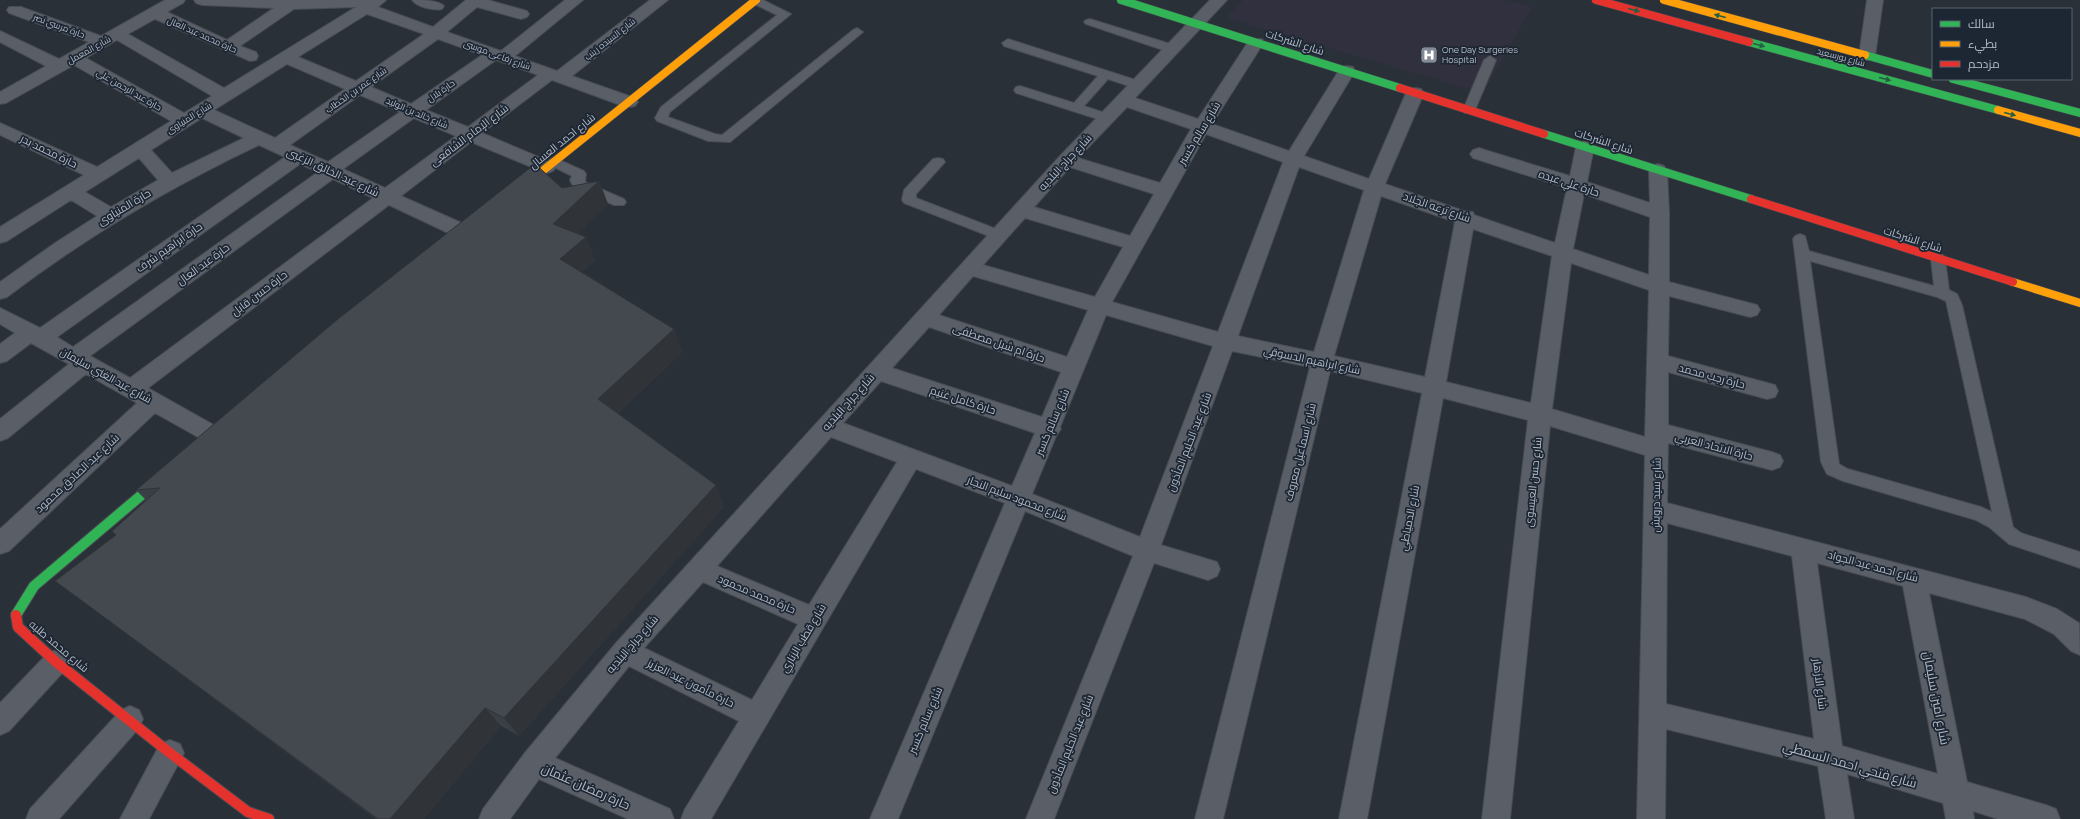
<svg xmlns="http://www.w3.org/2000/svg" width="2080" height="819" viewBox="0 0 2080 819" font-family="Manrope,Cairo,sans-serif">
  <rect width="100%" height="100%" fill="#2a3038"/>
  <path fill="#31303e" d="M1243,0H1506L1532,7L1483,93L1226,18Z"/>
  <g fill="none" stroke-linecap="round" stroke-linejoin="round">
    <defs>
      <path id="lane" d="M751,0H763L791,14L670,112L668,117L715,134L722,135L853,30L857,28L863,32L730,142L708,141L657,121L655,118L661,107L777,15L752,3Z
        M1090,19L1177,46L1179,49L1173,53L1169,52L1086,24L1084,22L1086,20Z
        M1008,39L1142,82L1144,85L1138,89L1108,79L1084,106L1111,115L1113,118L1111,121L1107,122L1016,93L1014,90L1016,87L1020,86L1074,103L1098,76L1004,46L1002,43Z
        M1490,56L1496,60L1475,110L1473,113H1465L1463,110L1484,60Z
        M555,158L584,171L586,174L585,182L624,199L626,202L624,205H614L574,188L570,180L572,176L550,165L548,162L550,159Z
        M938,158L943,159L945,162L916,194V198L1004,232L1006,235L1004,238H994L904,203L902,200L904,190L933,159Z
        M1800,234L1805,236L1809,251L1934,286L1931,259L1933,255H1943L1945,259L1949,290L1957,294L1962,305L2013,527L2021,533L2080,552V568L2009,544L1989,527L1976,520L1843,481L1827,474L1821,462L1793,239L1795,236ZM1810,261L1937,297L1946,301L1992,512L1981,507L1848,469L1839,464Z"/>
      <path id="street" d="M165,0H185L183,3L167,12L227,40L274,8L202,5L196,3L194,0H386L378,7L433,27L466,0H488L527,11L529,14L527,17L521,19L477,7L447,32L501,51L565,0H583L515,56L557,71L650,0H668L572,76L635,98L638,102L635,106L629,107L623,106L552,80L482,133L553,163L556,167L553,171L547,173L541,171L471,142L401,196L473,228L476,233L473,238L466,240L459,238L389,205L148,388L221,429L224,435L221,441L213,444L205,441L155,413L9,551L0,554V529L137,403L86,374L8,438L0,441V419L69,364L31,343L7,361L0,363V344L15,333L0,324V308L40,328L285,157L259,145C170,187 86,237 7,297L0,299V282L55,243L97,216L71,200L7,241L0,243V227L84,175L0,135V123L97,167L171,121L74,65L6,103L0,104V92L46,66L0,42V31L59,59L89,42L9,13L7,10L9,7H21L101,36ZM356,7L224,88L128,34L155,19L250,61L256,60L258,56L256,52L240,46L294,9ZM367,14L424,34L356,81L298,57ZM438,39L482,55L411,104L371,87ZM117,40L212,96L184,113L86,58ZM496,60L538,75L468,127L426,110ZM287,64L345,89L275,138L214,110ZM360,95L400,112L328,162L290,145ZM202,118L244,138L172,173L151,150ZM414,118L456,136L385,188L343,169ZM139,158L158,180L111,207L85,192ZM300,164L318,172L73,347L57,337ZM333,179L373,198L130,378L90,356Z
        M412,0C422,0 438,0 444,6L442,9C433,11 417,7 412,0Z
        M1210,0H1227L1135,98L1198,119L1250,39H1262L1264,42L1212,124L1289,151L1341,67L1347,66L1353,67L1355,71L1304,156L1369,179L1406,93L1409,89L1415,88L1421,89L1424,93L1385,184L1464,211L1473,212L1474,215L1555,243L1567,188L1473,158L1470,154L1473,150L1479,148L1485,150L1570,176L1576,147L1579,143L1585,141L1591,143L1594,147L1587,182L1650,203L1649,170L1652,166L1658,164L1664,166L1667,170L1669,213V282L1757,305L1760,310L1757,315L1750,317L1669,296L1668,356L1775,385L1778,391L1775,397L1767,399L1668,372V425L1772,452L1780,455L1783,461L1780,467L1772,470L1668,443L1667,503L2026,597L2057,609L2079,623L2080,655L2071,651L2054,634L2025,619L1929,593L1967,782L2046,805L2056,809L2060,819H1998L1973,811L1974,819H1946L1943,803L1847,774L1854,819H1826L1818,766L1666,729L1665,819H1637L1645,455L1550,426L1510,819H1482L1528,420L1443,398L1367,819H1339L1422,393L1330,371L1223,819H1195L1310,367L1232,351L1161,545L1217,562L1220,569L1217,576L1208,580L1154,563L1054,819H1026L1133,556L1025,511L898,819H870L1005,503L916,469L711,819H681L685,809L739,721L629,666L555,758L670,809L674,819H628L539,779L510,819H479L483,809L524,754L616,643L1060,156ZM1127,107L1191,129L1160,183L1078,158ZM1206,134L1283,162L1218,332L1112,302ZM1070,167L1154,194L1130,236L1034,207ZM1299,167L1364,190L1314,352L1238,336ZM1584,194L1650,217L1649,275L1573,249ZM1381,196L1455,222L1425,377L1334,356ZM1025,218L1123,247L1095,297L983,265ZM1473,229L1552,256L1531,403L1446,382ZM1571,263L1649,290L1645,437L1552,409ZM973,276L1088,310L1067,357L939,315ZM1106,315L1213,346L1140,537L1032,494L1056,436L1061,429L1060,427ZM929,327L1061,372L1042,417L892,368ZM881,381L1035,433L1012,486L843,423ZM831,437L897,462L809,605L717,566ZM1667,523L1792,556L1814,739L1666,704ZM1817,563L1903,586L1938,774L1842,746ZM703,582L798,624L752,700L644,648Z
        M1867,0H1883L1875,56L1873,60H1861L1859,56Z
        M56,650L65,654L69,662L65,670L9,731L0,735V703L47,654Z
        M130,706L139,710L143,719L139,728L59,819H26L30,809L121,710Z
        M170,740L180,744L184,753L149,819H120L160,744Z"/>
      <path id="fast-far1" d="M1121,0L1400,88
        M1749,42L1998,110
        M1865,55L1933,74
        M1953,79L2080,113
        M1544,134L1751,199"/>
      <path id="fast" d="M16,615L34,586L164,476"/>
      <path id="slow" d="M1664,0L1865,55
        M1998,110L2080,133
        M520,189L756,0
        M2013,282L2080,303"/>
      <path id="jam-far1" d="M1596,0L1749,42
        M1400,88L1544,134
        M1751,199L2013,282"/>
      <path id="jam" d="M16,615L18,627L56,662L170,753L248,812L269,819"/>
    </defs>
    <use href="#lane" stroke="#484c53" stroke-width="2"/>
    <use href="#street" stroke="#484c53" stroke-width="2"/>
    <use href="#fast-far1" stroke="#484c53" stroke-width="9"/>
    <use href="#fast" stroke="#484c53" stroke-width="12"/>
    <use href="#slow" stroke="#484c53" stroke-width="9"/>
    <use href="#jam-far1" stroke="#484c53" stroke-width="9"/>
    <use href="#jam" stroke="#484c53" stroke-width="12"/>
    <use href="#lane" fill="#5a5e66" fill-rule="evenodd"/>
    <use href="#street" fill="#5a5e66" fill-rule="evenodd"/>
    <use href="#fast-far1" stroke="#30b455" stroke-width="8"/>
    <use href="#fast" stroke="#30b455" stroke-width="10"/>
    <use href="#slow" stroke="#ff9f0a" stroke-width="8"/>
    <use href="#jam-far1" stroke="#e5322d" stroke-width="8"/>
    <use href="#jam" stroke="#e5322d" stroke-width="10"/>
  </g>
  <path fill="#3a3f45" d="M599,181L608,204L577,234L586,237L595,261L582,272L674,329L682,352L618,413L716,485L724,507L519,736L501,726L424,819H376L82,601L55,581L116,535L146,500L136,490L562,188Z"/>
  <path fill="#303338" d="M599,181L608,204L563,247L553,224Z
    M586,237L595,261L571,282L560,259Z
    M674,329L682,352L609,421L598,399Z
    M716,485L724,507L519,736L504,718Z
    M485,708L501,726L424,819H390Z"/>
  <path fill="#444950" stroke="#303338" d="M535,164L562,188L599,181L553,224L586,237L560,259L674,329L598,399L716,485L504,718L485,708L390,819H378L55,581L116,535L112,531L160,488L136,490L338,319Z"/>
  <defs><path id="oneway-solid" d="M-6-.8H1V-3.2L6.5 0L1 3.2V.8H-6Z"/></defs>
  <g fill="#255f41">
    <use href="#oneway-solid" transform="translate(1634 10) rotate(15)"/>
    <use href="#oneway-solid" transform="translate(1720 16) rotate(-165)"/>
    <use href="#oneway-solid" transform="translate(1759 45) rotate(15)"/>
    <use href="#oneway-solid" transform="translate(1885 79) rotate(15)"/>
    <use href="#oneway-solid" transform="translate(2010 114) rotate(15)"/>
  </g>
  <defs>
    <symbol id="hospital-square" viewBox="-11 -11 22 22"><rect x="-9" y="-9" width="18" height="18" rx="4" fill="#848b96" stroke="#1d2633"/><path d="M-5-5h3v3.5h4V-5h3V5h-3V1.5h-4V5h-3Z" fill="#fff"/></symbol>
  </defs>
  <g fill-rule="evenodd">
    <use href="#hospital-square" x="1419" y="45" width="20" height="20"/>
  </g>
  <g text-anchor="middle" stroke-width="3.5" stroke-linejoin="round" paint-order="stroke">
    <g font-size="9" fill="#b4bcc9" stroke="#1d2633">
      <text transform="translate(59 26) rotate(20)" y="3">حارة مرسي نصر</text>
      <text transform="translate(202 35) rotate(24)" y="3">حارة محمد عبد العال</text>
      <text transform="translate(610 39) rotate(-38)" y="3">شارع السيده زينب</text>
      <text transform="translate(89 50) rotate(-29)" y="3">شارع المعمل</text>
      <text transform="translate(497 55) rotate(20)" y="3">شارع رفاعى موسى</text>
      <text transform="translate(1841 57) rotate(15)" y="3">شارع بورسعيد</text>
      <text transform="translate(129 90) rotate(30)" y="3">حارة عبد الرحمن علي</text>
      <text transform="translate(356 90) rotate(-35)" y="3">شارع عمر بن الخطاب</text>
      <text transform="translate(441 91) rotate(-35)" y="3">حارة بلال</text>
      <text transform="translate(417 113) rotate(23)" y="3">شارع خالد بن الوليد</text>
      <text transform="translate(189 118) rotate(-32)" y="3">شارع المنياوى</text>
    </g>
    <g font-size="9" fill="#b4bcc9" stroke="#1d2633" text-anchor="start">
      <text x="1442" y="53">One Day Surgeries<tspan x="1442" dy="10">Hospital</tspan></text>
    </g>
    <g font-size="11" fill="#b4bcc9" stroke="#1d2633">
      <text transform="translate(1295 42) rotate(18)" y="4">شارع الشركات</text>
      <text transform="translate(1199 133) rotate(-59)" y="4">شارع سالم كسبر</text>
      <text transform="translate(469 135) rotate(-37)" y="4">شارع الإمام الشافعى</text>
      <text transform="translate(562 141) rotate(-39)" y="4">شارع احمد العسال</text>
      <text transform="translate(1604 141) rotate(18)" y="4">شارع الشركات</text>
      <text transform="translate(49 151) rotate(26)" y="4">حارة محمد بدر</text>
      <text transform="translate(1065 162) rotate(-47)" y="4">شارع جراج البلديه</text>
      <text transform="translate(333 172) rotate(25)" y="4">شارع عبد الخالق الزغبى</text>
      <text transform="translate(1569 183) rotate(18)" y="4">حارة علي عبده</text>
      <text transform="translate(124 207) rotate(-31)" y="4">حارة المنياوى</text>
      <text transform="translate(1437 207) rotate(19)" y="4">شارع ترعه الجلاد</text>
      <text transform="translate(1913 239) rotate(18)" y="4">شارع الشركات</text>
      <text transform="translate(169 247) rotate(-35)" y="4">حارة ابراهيم شرف</text>
      <text transform="translate(203 264) rotate(-36)" y="4">حارة عبد العال</text>
      <text transform="translate(259 293) rotate(-37)" y="4">حارة حسن قابل</text>
      <text transform="translate(999 343) rotate(19)" y="4">حارة ام شبل مصطفى</text>
      <text transform="translate(1312 360) rotate(12)" y="4">شارع ابراهيم الدسوقي</text>
      <text transform="translate(106 375) rotate(29)" y="4">شارع عبد الغني سليمان</text>
      <text transform="translate(1712 376) rotate(15)" y="4">حارة رجب محمد</text>
      <text transform="translate(963 400) rotate(18)" y="4">حارة كامل غنيم</text>
      <text transform="translate(848 402) rotate(-48)" y="4">شارع جراج البلديه</text>
      <text transform="translate(1052 422) rotate(-67)" y="4">شارع سالم كسبر</text>
      <text transform="translate(1189 442) rotate(-69)" y="4">شارع عبد الحليم المأذون</text>
      <text transform="translate(1714 446) rotate(15)" y="4">حارة الاتحاد العربي</text>
      <text transform="translate(1300 452) rotate(-76)" y="4">شارع اسماعيل معروف</text>
      <text transform="translate(77 473) rotate(-43)" y="4">شارع عبد الصادق محمود</text>
      <text transform="translate(1533 482) rotate(-84)" y="4">شارع حسن العيسوى</text>
      <text transform="translate(1656 495) rotate(-89)" y="4">شارع سيد درويش</text>
      <text transform="translate(1017 498) rotate(21)" y="4">شارع محمود سليم النجار</text>
      <text transform="translate(1409 518) rotate(-79)" y="4">شارع الدمياطي</text>
      <text transform="translate(1873 566) rotate(15)" y="4">شارع احمد عبد الجواد</text>
      <text transform="translate(757 594) rotate(23)" y="4">حارة محمد محمود</text>
      <text transform="translate(803 638) rotate(-59)" y="4">شارع قطب الزناري</text>
      <text transform="translate(632 644) rotate(-49)" y="4">شارع جراج البلديه</text>
      <text transform="translate(59 646) rotate(40)" y="4">شارع محمد طلبه</text>
      <text transform="translate(691 683) rotate(26)" y="4">حارة مأمون عبد العزيز</text>
      <text transform="translate(1820 684) rotate(83)" y="4">شارع الازهار</text>
      <text transform="translate(925 720) rotate(-67)" y="4">شارع سالم كسبر</text>
      <text transform="translate(1070 744) rotate(-68)" y="4">شارع عبد الحليم المأذون</text>
    </g>
    <g font-size="13" fill="#b4bcc9" stroke="#1d2633">
      <text transform="translate(1937 698) rotate(79)" y="5">شارع امين سليمان</text>
      <text transform="translate(1850 764) rotate(16)" y="5">شارع فتحي احمد السمطي</text>
      <text transform="translate(586 786) rotate(24)" y="5">حارة رمضان عثمان</text>
    </g>
  </g>
  <rect x="1932" y="8" width="140" height="72" fill="#1d2633" stroke="#59626f"/>
  <rect x="1940" y="21" width="20" height="6" fill="#30b455" stroke="#59626f"/>
  <text x="1968" y="28" font-size="12" fill="#b4bcc9">سالك</text>
  <rect x="1940" y="41" width="20" height="6" fill="#ff9f0a" stroke="#59626f"/>
  <text x="1968" y="48" font-size="12" fill="#b4bcc9">بطيء</text>
  <rect x="1940" y="61" width="20" height="6" fill="#e5322d" stroke="#59626f"/>
  <text x="1968" y="68" font-size="12" fill="#b4bcc9">مزدحم</text>
</svg>
